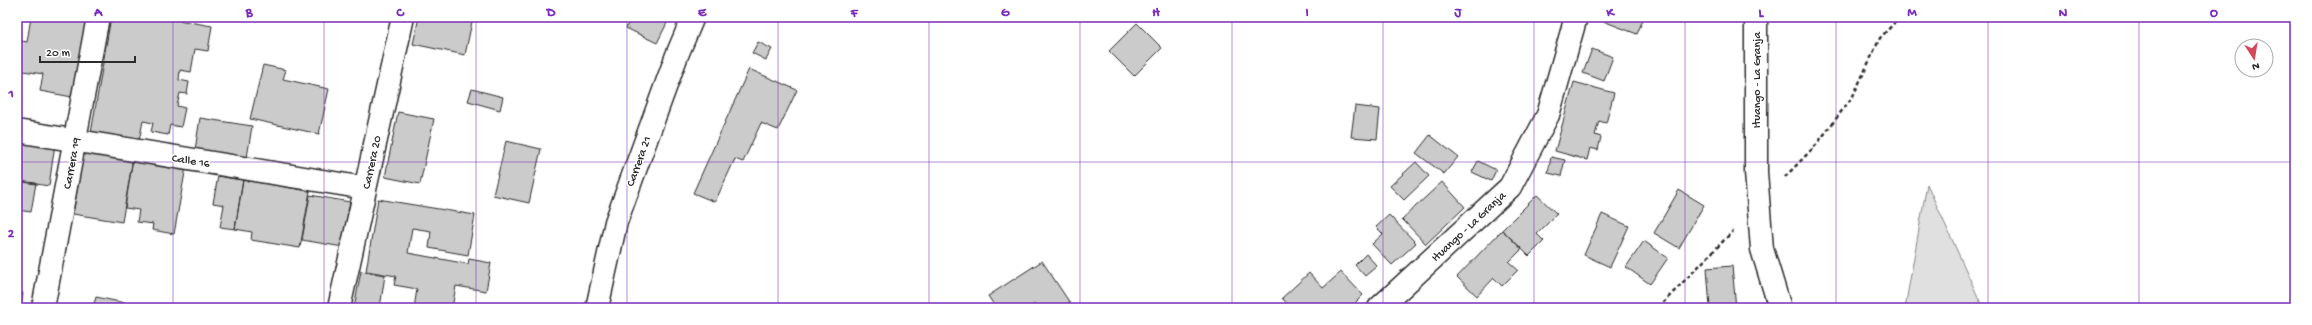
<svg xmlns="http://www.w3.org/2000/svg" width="2312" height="325" viewBox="0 0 2312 325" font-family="'Gochi Hand',sans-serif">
  <rect width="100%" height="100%" fill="#fff"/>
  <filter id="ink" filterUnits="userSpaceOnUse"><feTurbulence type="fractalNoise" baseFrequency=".025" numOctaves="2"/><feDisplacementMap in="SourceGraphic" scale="8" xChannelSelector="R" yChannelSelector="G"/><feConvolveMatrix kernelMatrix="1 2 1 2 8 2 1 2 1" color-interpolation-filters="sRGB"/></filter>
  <g filter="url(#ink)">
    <path fill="#e0e0e0" stroke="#868686" d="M1927,184L1983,308H1905Z"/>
    <path fill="#cbcbcb" stroke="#2b2b2b" d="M31,17H87L72,97L40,91L43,74L17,70V40L27,42Z
      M111,17H161L212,26L208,51L195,49L191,72L180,70L179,80L189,82L187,94L180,93L177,106L185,108L181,127L170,125L168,135L151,132L153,123L143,121L139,141L91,133Z
      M419,17H473L465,55L413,44Z
      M631,17H670L657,43L626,28Z
      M1605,17H1644L1637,34L1603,21Z
      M1137,23L1162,48L1134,76L1109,51Z
      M758,42L772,49L766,60L752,53Z
      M1592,49L1613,57L1604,81L1583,73Z
      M263,65L286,70L283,79L329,89L319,134L250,119Z
      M749,69L797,90L778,130L761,123L743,162L735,159L715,202L693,193Z
      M1574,82L1614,93L1606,123L1599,121L1595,135L1601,137L1598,150L1590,148L1587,160L1555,151Z
      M472,89L503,97L500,110L468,101Z
      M1355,106L1380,109L1377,139L1351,137Z
      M398,112L434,119L420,184L385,177Z
      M200,118L252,126L247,158L195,150Z
      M1430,135L1458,157L1444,174L1416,153Z
      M17,138L55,144L49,186L17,181Z
      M506,141L541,149L529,203L493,195Z
      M84,150L133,158L122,222L73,214Z
      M1551,157L1565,160L1561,176L1548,173Z
      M133,158L186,167L174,234L152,230L153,224L137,222L139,210L125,208Z
      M1478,161L1496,170L1491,181L1472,172Z
      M1416,162L1429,176L1404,200L1390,186Z
      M218,176L243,180L235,229L220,227L224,205L213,203Z
      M243,180L310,191L300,248L251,240L252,232L235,229Z
      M17,181L36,183L31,212L17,210Z
      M1442,182L1465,207L1426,244L1402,219Z
      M1679,190L1704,205L1679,248L1654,233Z
      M310,195L350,202L343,247L302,240Z
      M1537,195L1557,214L1537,234L1544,241L1529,256L1502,230Z
      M378,199L475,215L468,255L429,248L431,231L412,228L408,253L468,264L469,259L491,263L486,291L456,286L452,308H414L417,289L394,285L396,276L366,271Z
      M1602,214L1629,226L1610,267L1584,255Z
      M1389,215L1416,243L1392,265L1372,244L1383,234L1376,227Z
      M1502,230L1522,249L1509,262L1518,270L1502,286L1494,278L1477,296L1457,277Z
      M1644,241L1668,258L1650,284L1626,267Z
      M1366,254L1377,266L1365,276L1355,265Z
      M1042,261L1070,303L1061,308H1038L1035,304L1029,308H996L988,296Z
      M1732,266L1736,308H1710L1707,268Z
      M361,271L385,275L380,308H354Z
      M1341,272L1363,295L1350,308H1291L1282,298L1309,273L1323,288Z
      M17,292L23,293L21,308H17Z
      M96,297L149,308H80V304L93,307Z"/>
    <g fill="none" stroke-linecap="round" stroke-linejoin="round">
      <defs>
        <path id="minor" d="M1756,17V172L1762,249L1780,308
          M17,131L365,188
          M43,308L98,17
          M339,308L403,17
          M597,308L616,222L677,55L693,17
          M1379,308L1510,187L1548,115L1576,17"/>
      </defs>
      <use href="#minor" stroke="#2b2b2b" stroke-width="25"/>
      <path stroke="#2b2b2b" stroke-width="2.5" stroke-dasharray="4 3" stroke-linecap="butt" d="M1785,177L1817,144L1853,96L1880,38L1900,17
        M1658,308L1733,231"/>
      <use href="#minor" stroke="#fff" stroke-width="22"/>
    </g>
  </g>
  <path fill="none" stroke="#7b2cbf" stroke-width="1" stroke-opacity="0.55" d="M173,17V308M324,17V308M476,17V308M627,17V308M778,17V308M929,17V308M1080,17V308M1232,17V308M1383,17V308M1534,17V308M1685,17V308M1836,17V308M1988,17V308M2139,17V308M17,162H2295"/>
  <g text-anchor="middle" stroke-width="3" stroke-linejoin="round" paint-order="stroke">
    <g font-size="12" fill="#2b2b2b" stroke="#fff">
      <text transform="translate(1756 80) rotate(-90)" y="4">Ituango - La Granja</text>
      <text transform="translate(191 160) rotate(9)" y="4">Calle 16</text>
      <text transform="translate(638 161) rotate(-70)" y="4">Carrera 21</text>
      <text transform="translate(371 162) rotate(-78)" y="4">Carrera 20</text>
      <text transform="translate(71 163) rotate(-79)" y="4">Carrera 19</text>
      <text transform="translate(1468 226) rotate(-43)" y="4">Ituango - La Granja</text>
    </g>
  </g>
  <rect width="2312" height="325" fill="none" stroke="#fff" stroke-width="44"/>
  <g transform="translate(2254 58) rotate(168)"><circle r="19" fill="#ffffff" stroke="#aaaaaa"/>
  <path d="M0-3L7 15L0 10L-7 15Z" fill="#d1495b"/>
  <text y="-6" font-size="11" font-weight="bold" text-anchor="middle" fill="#2b2b2b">N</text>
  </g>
  <path d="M40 56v6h95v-6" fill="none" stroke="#2b2b2b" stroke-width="2"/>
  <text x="46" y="56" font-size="12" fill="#2b2b2b" stroke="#ffffff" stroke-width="3" paint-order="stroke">20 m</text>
  <rect x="22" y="22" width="2268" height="281" fill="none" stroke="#7b2cbf" stroke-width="1.5"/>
  <g font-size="13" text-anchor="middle" font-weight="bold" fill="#7b2cbf">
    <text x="98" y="16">A</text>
    <text x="249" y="16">B</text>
    <text x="400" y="16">C</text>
    <text x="551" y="16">D</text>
    <text x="702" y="16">E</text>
    <text x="854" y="16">F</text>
    <text x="1005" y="16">G</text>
    <text x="1156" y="16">H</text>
    <text x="1307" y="16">I</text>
    <text x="1458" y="16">J</text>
    <text x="1610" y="16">K</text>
    <text x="1761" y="16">L</text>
    <text x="1912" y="16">M</text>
    <text x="2063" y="16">N</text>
    <text x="2214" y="16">O</text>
    <text x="11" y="97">1</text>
    <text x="11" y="237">2</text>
  </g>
</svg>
